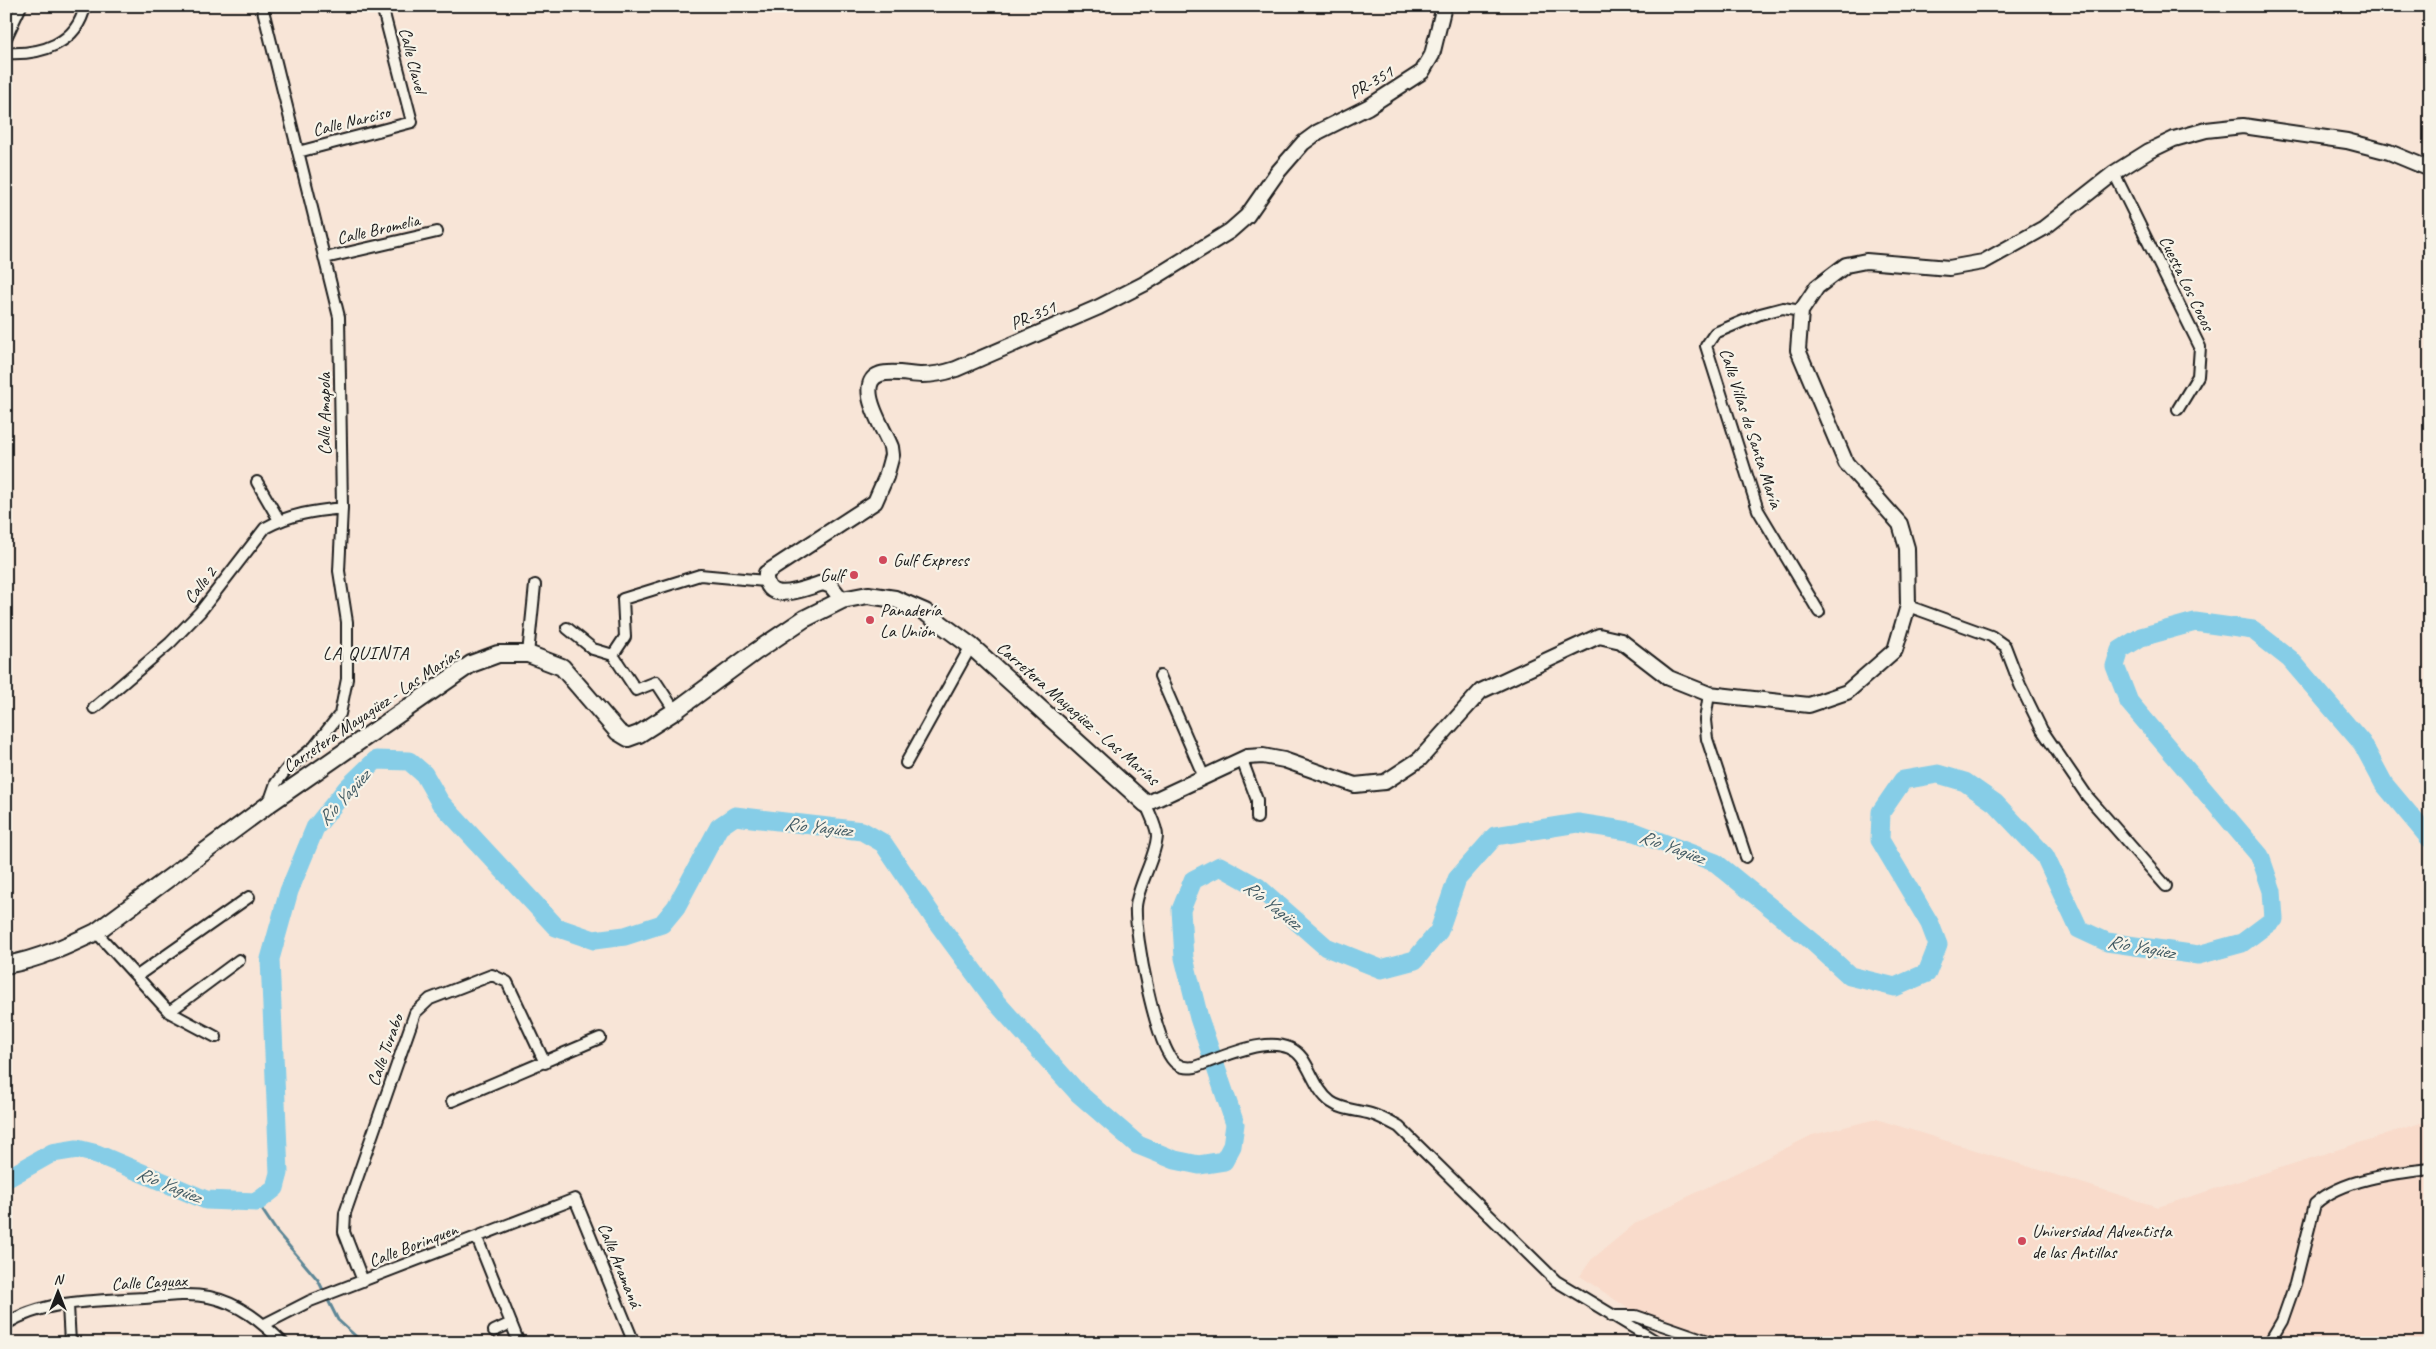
<svg xmlns="http://www.w3.org/2000/svg" width="2436" height="1349" viewBox="0 0 2436 1349" font-family="Caveat,sans-serif">
  <rect width="100%" height="100%" fill="#f8e5d7"/>
  <filter id="ink" filterUnits="userSpaceOnUse"><feTurbulence type="fractalNoise" baseFrequency=".02" numOctaves="2"/><feDisplacementMap in="SourceGraphic" scale="10" xChannelSelector="R" yChannelSelector="G"/><feConvolveMatrix kernelMatrix="1 2 1 2 8 2 1 2 1" color-interpolation-filters="sRGB"/></filter>
  <g filter="url(#ink)">
    <path fill="#f9dbcb" d="M1876,1119L2158,1207L2430,1120V1343H1679L1580,1276L1591,1260L1637,1222L1812,1135Z"/>
    <g fill="none" stroke-linecap="round" stroke-linejoin="round">
      <path stroke="#5c8696" stroke-width="3" d="M257,1202L277,1232L318,1280L338,1320L363,1343"/>
      <path stroke="#86cde7" stroke-width="19" d="M6,1179L52,1153L77,1149L97,1154L206,1200L257,1202L275,1188L279,1173L270,959L289,891L315,828L347,788L376,760L409,761L424,774L440,802L556,927L594,940L625,936L662,924L676,907L719,827L735,816L862,831L883,843L932,915L996,1002L1078,1093L1138,1145L1175,1160L1199,1165L1224,1161L1232,1146L1235,1124L1199,1018L1184,958L1181,910L1193,880L1220,866L1258,887L1326,947L1381,969L1415,960L1439,931L1457,879L1495,836L1578,823L1635,832L1716,863L1813,942L1850,976L1895,987L1927,973L1938,945L1930,924L1880,840L1881,812L1903,780L1938,774L1965,782L1995,803L2045,856L2079,929L2107,942L2198,955L2242,943L2274,919L2272,891L2260,856L2129,702L2115,666L2120,650L2141,637L2195,622L2253,630L2290,659L2362,743L2384,784L2430,839"/>
      <defs>
        <path id="street" d="M262,6L339,317L342,508L339,571L347,622V679L340,714L314,747L286,770L276,783L269,803
          M6,38L21,6
          M6,53C41,55 77,44 85,6
          M298,152L412,122L382,6
          M2114,173L2200,347L2198,376L2178,409
          M325,258L437,232
          M1801,311L1783,308L1760,314L1715,333L1706,346L1758,510L1819,612
          M257,482L279,520
          M1908,606L1991,636L2005,646L2020,685L2042,730L2087,796L2166,886
          M567,628L593,649L613,655L636,690L656,682L675,711
          M528,654L535,585
          M613,655L625,637L623,599L700,575L765,581
          M1160,676L1204,777
          M1709,694L1705,720L1707,739L1746,857
          M94,708L170,643L200,612L265,528C290,514 314,511 342,508
          M1242,760L1257,800V818
          M906,763L971,646
          M1146,804C1149,813 1157,827 1157,836C1156,857 1138,885 1136,906C1134,932 1156,1052 1177,1064C1182,1068 1189,1068 1195,1067C1223,1057 1280,1028 1302,1058C1312,1072 1317,1092 1331,1102C1342,1110 1358,1110 1371,1114C1381,1117 1390,1122 1399,1127L1556,1281L1659,1343
          M96,932L169,1012L216,1037
          M137,976L249,897
          M169,1012L239,960
          M452,1101L600,1038
          M477,1238L519,1343
          M363,1281L344,1232L345,1213L415,1013L430,999L492,975L507,982L545,1063
          M68,1305L70,1343
          M1612,1316H1636L1714,1343
          M6,1324C45,1299 100,1301 144,1298C166,1296 188,1293 209,1297C239,1303 262,1322 283,1343
          M265,1324L310,1301L575,1199L634,1343
          M494,1331L511,1323
          M2269,1343L2282,1321L2295,1284L2315,1204C2342,1179 2395,1173 2430,1169"/>
        <path id="secondary" d="M842,600L831,586L823,583C805,588 764,607 766,573L875,502L886,477L892,455L891,447C885,432 873,414 870,397C864,362 903,375 922,375C934,375 944,373 956,369L1099,307L1144,284L1230,231L1247,216L1277,173L1303,143L1318,132L1368,107L1422,72L1432,55L1444,6
          M1146,804L1247,757L1263,756L1284,760L1355,785L1385,782L1420,759L1481,691L1599,636L1621,641L1669,678L1709,694L1809,705L1847,692L1895,650L1908,606L1907,548L1900,524L1846,463L1798,350L1801,311L1817,287L1846,265L1866,261L1949,268L1983,262L2044,228L2114,173L2149,151L2174,139L2206,130L2243,126L2347,141L2389,152L2430,169"/>
        <path id="primary" d="M6,965C39,959 67,946 96,932L269,804L471,664L498,654H528L562,667L618,732L628,738L639,734L675,711L755,652L804,619L842,600L868,595L895,599L925,612L971,646L1146,804"/>
      </defs>
      <use href="#street" stroke="#1c1c1c" stroke-width="14"/>
      <use href="#secondary" stroke="#1c1c1c" stroke-width="18"/>
      <use href="#primary" stroke="#1c1c1c" stroke-width="20"/>
      <use href="#street" stroke="#f7f3e8" stroke-width="10"/>
      <use href="#secondary" stroke="#f7f3e8" stroke-width="14"/>
      <use href="#primary" stroke="#f7f3e8" stroke-width="16"/>
    </g>
  </g>
  <g fill="#d1495b" stroke="#f7f3e8" stroke-width="2">
    <circle cx="883" cy="560" r="5"/>
    <circle cx="854" cy="575" r="5"/>
    <circle cx="870" cy="620" r="5"/>
    <circle cx="2022" cy="1241" r="5"/>
  </g>
  <g text-anchor="middle" stroke-width="4.5" stroke-linejoin="round" paint-order="stroke">
    <g font-size="18" fill="#1c1c1c" stroke="#f7f3e8">
      <text transform="translate(413 60) rotate(76)" y="6">Calle Clavel</text>
      <text transform="translate(1371 82) rotate(-30)" y="6">PR-351</text>
      <text transform="translate(351 121) rotate(-14)" y="6">Calle Narciso</text>
      <text transform="translate(378 229) rotate(-13)" y="6">Calle Bromelia</text>
      <text transform="translate(2187 283) rotate(64)" y="6">Cuesta Los Cocos</text>
      <text transform="translate(1033 315) rotate(-23)" y="6">PR-351</text>
      <text transform="translate(324 414) rotate(-90)" y="6">Calle Amapola</text>
      <text transform="translate(1751 428) rotate(72)" y="6">Calle Villas de Santa María</text>
      <text transform="translate(200 585) rotate(-52)" y="6">Calle 2</text>
      <text transform="translate(371 710) rotate(-34)" y="6">Carretera Mayagüez - Las Marías</text>
      <text transform="translate(1078 713) rotate(41)" y="6">Carretera Mayagüez - Las Marías</text>
      <text transform="translate(385 1050) rotate(-70)" y="6">Calle Turabo</text>
      <text transform="translate(413 1245) rotate(-21)" y="6">Calle Borinquen</text>
      <text transform="translate(620 1265) rotate(68)" y="6">Calle Aramaná</text>
      <text transform="translate(149 1282) rotate(-3)" y="6">Calle Caguax</text>
    </g>
    <g font-size="18" fill="#1c1c1c" stroke="#f7f3e8" text-anchor="start">
      <text x="893" y="566">Gulf Express</text>
      <text x="844" y="581" text-anchor="end">Gulf</text>
      <text x="880" y="616">Panadería<tspan x="880" dy="21">La Unión</tspan></text>
      <text x="2032" y="1237">Universidad Adventista<tspan x="2032" dy="21">de las Antillas</tspan></text>
    </g>
    <g font-size="19" letter-spacing="1" fill="#1c1c1c" stroke="#f7f3e8">
      <text x="366" y="659">LA QUINTA</text>
    </g>
    <g font-size="19" font-style="italic" fill="#415a63" stroke="#f7f3e8">
      <text transform="translate(343 797) rotate(-48)" y="7">Río Yagüez</text>
      <text transform="translate(818 826) rotate(6)" y="7">Río Yagüez</text>
      <text transform="translate(1672 846) rotate(20)" y="7">Río Yagüez</text>
      <text transform="translate(1273 904) rotate(38)" y="7">Río Yagüez</text>
      <text transform="translate(2141 946) rotate(10)" y="7">Río Yagüez</text>
      <text transform="translate(169 1184) rotate(22)" y="7">Río Yagüez</text>
    </g>
  </g>
  <rect width="2436" height="1349" fill="none" stroke="#f7f3e8" stroke-width="25"/>
  <rect x="12" y="12" width="2411" height="1324" fill="none" stroke="#1c1c1c" stroke-width="2" filter="url(#ink)"/>
  <g transform="translate(58 1292)" stroke="#f7f3e8" stroke-width="4" paint-order="stroke">
  <path d="M0-4L9 19L0 12L-9 19Z" fill="#1c1c1c"/>
  <text y="-8" font-size="14" font-weight="bold" text-anchor="middle" fill="#1c1c1c">N</text>
  </g>
</svg>
